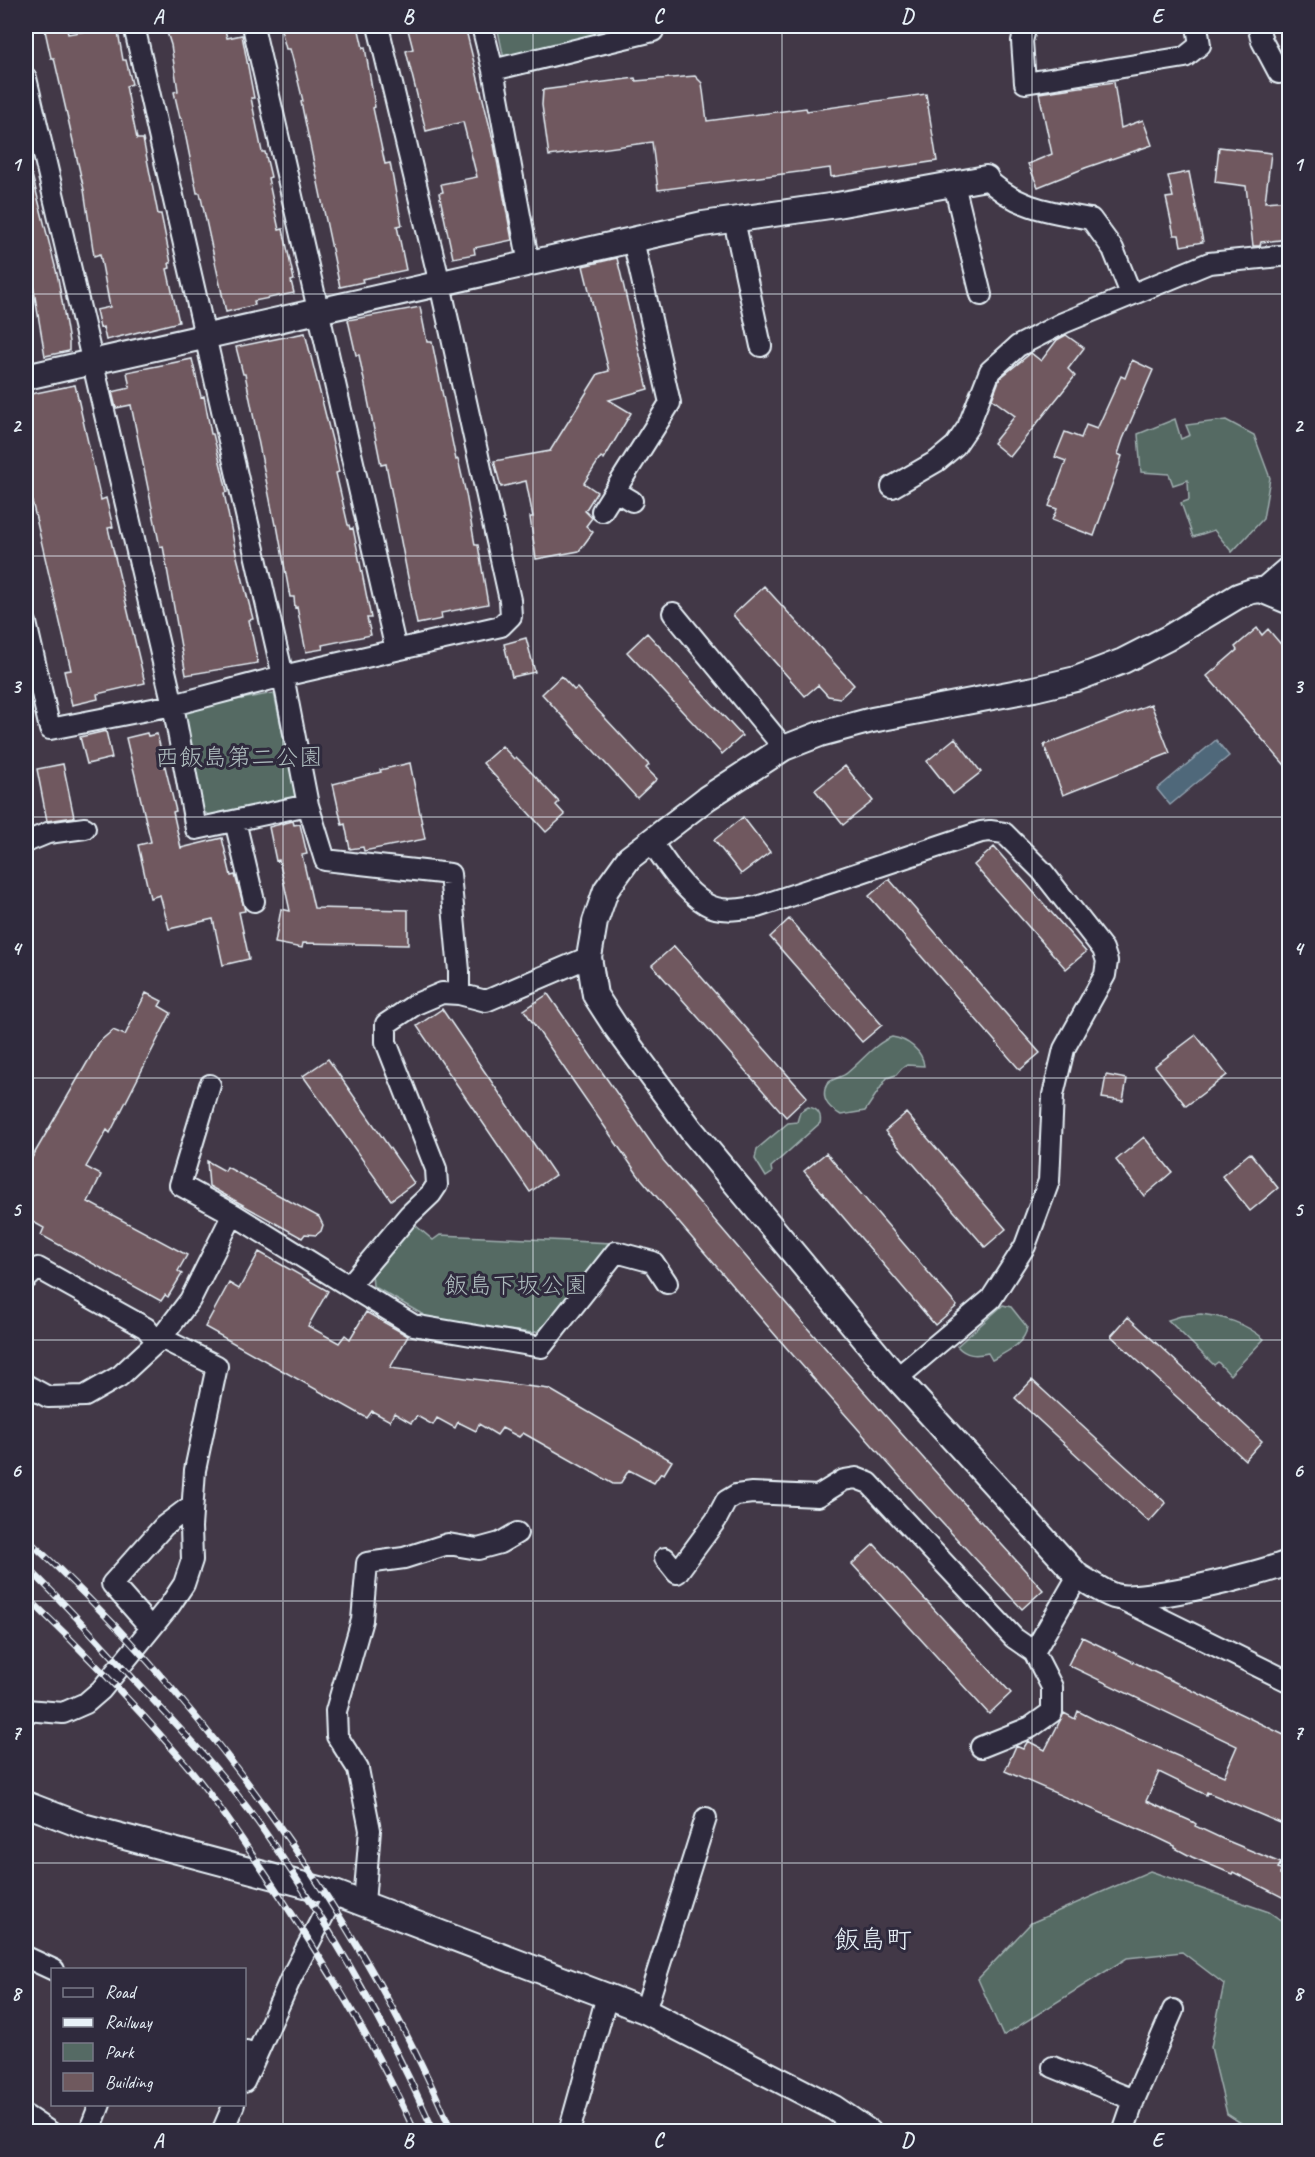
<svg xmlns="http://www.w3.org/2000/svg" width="1315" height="2157" viewBox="0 0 1315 2157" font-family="Caveat,'Klee One',sans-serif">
  <rect width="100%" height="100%" fill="#423847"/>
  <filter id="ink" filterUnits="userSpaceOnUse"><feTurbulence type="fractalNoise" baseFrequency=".0167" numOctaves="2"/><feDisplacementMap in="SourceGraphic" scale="12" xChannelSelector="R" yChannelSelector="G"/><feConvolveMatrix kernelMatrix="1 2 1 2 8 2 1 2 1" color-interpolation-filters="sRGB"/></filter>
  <g filter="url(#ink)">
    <path fill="#556a64" stroke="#9eaeae" stroke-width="1.5" d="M497,26H640L504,59Z
      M1175,419L1181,439L1190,435L1186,425L1226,420L1254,435L1270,478L1263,519L1232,552L1214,530L1193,537L1181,503L1189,500L1188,480L1173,485L1169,474L1141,472L1138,434Z
      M274,693L296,797L210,815L203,812L182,717L187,709Z
      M892,1037C907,1039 923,1051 924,1066L907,1065L902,1068L896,1075L887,1078L865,1111L841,1115C831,1109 822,1102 825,1089C827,1078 840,1079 847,1073C861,1062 875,1043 892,1037Z
      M808,1107C817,1108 822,1114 820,1123L771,1167L772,1173L766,1177L755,1159L757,1149L788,1123L797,1122L800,1112Z
      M415,1225L433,1240L440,1235L612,1243L543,1329L533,1333L434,1321L373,1286L372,1273Z
      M1003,1305L1011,1307L1027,1327C1026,1343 1005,1353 992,1360L988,1353C976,1356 966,1356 957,1346Z
      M1201,1314C1225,1317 1245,1323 1264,1339L1230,1375L1218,1362L1214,1365L1168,1320L1181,1316Z
      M1150,1871L1269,1912L1289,1926V2131H1253L1227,2114L1211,2047L1224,1984L1182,1952L1127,1958L1003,2036L978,1979L1031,1923Z"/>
    <path fill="#50677a" stroke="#8d9eac" stroke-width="1.5" d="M1216,740L1229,756L1170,805L1157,789Z"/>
    <path fill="#6f595e" stroke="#e8f1f8" stroke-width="1.5" d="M44,26H66L68,34L117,26L123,60H126L132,84L126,86L137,139H143L158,214H161L171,263H169L170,268L167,269L179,322L106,340L103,327L100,328L96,310L110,307L100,254L94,256L84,190L66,110L54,58H51Z
      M165,26H224L227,38L242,35L254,98H251L262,152H265L271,177L268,178L279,230L283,229L294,280L291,281L294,293L254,301L255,305L226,312L200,193H197L182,118H180L174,92L178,91L171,45Z
      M280,26H358L363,48L365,47L375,107L373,108L385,164L390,163L402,225L397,226L406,270L362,279L363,282L340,287L301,102L303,101L292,56L290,49H286Z
      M407,26H465L494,144L512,240L474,248L475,254L453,258L439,193L443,192L441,184L477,177L463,122L426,131L406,51L413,49Z
      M695,76L702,83L707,121L806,108L807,111L926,94L937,161L831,177L830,168L658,190L652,142L549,156L542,105L543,90L635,78L636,81Z
      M1114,82L1121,128L1143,120L1152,145L1085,168L1038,187L1028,164L1052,154L1039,93Z
      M1219,147L1271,153L1265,202L1290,200V239L1261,242L1260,246H1253L1246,186L1215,182Z
      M1189,172L1203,242L1181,246L1179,235H1174L1166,198L1173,197L1168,176Z
      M32,175L58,278L69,342V351L45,356L31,273L26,274V176Z
      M617,258L648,389L609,400L631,413L604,459L601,457L584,483L597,492L585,511L592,518L586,526L593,532L579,551L536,559L530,517H533L526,481L501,487L494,461L550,451L598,374L609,371L583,266Z
      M420,307L427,342H432L456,460L458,459L466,494L475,545H478L488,604L441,613L442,619L417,624L386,464L381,465L359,355H356L348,320Z
      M305,333L334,448L339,472L336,473L348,525H349L350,529L353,528L371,618H367L371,635L322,645L323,649L306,652L297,607L295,608L294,597H290L277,525H275L245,374H243L236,347Z
      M1066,335L1084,348L1068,369L1075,376L1010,457L993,443L1015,416L992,399L1000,378L1031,353L1041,361L1057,340Z
      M192,359L201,397L204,396L211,434H213L223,474L227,492L224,493L236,553L253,619L249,620L258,663L186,675L163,546L160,547L131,405L116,408L112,392L130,388L127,372Z
      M1132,360L1153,370L1123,439L1118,454L1122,456L1094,536L1052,520L1057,509L1049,506L1066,461L1055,457L1065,432L1081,438L1086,425L1097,429L1121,376L1125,378Z
      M75,385L101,500L106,498L113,527L108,528L145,683L97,694L98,699L72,705L64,671L71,670L26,475V395Z
      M764,586L854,685L840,698L828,696L818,685L805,696L733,615Z
      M1257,628L1262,635L1268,629L1290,655V771L1207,676L1237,650L1235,647Z
      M647,633L742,736L722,754L627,652Z
      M526,638L535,672L512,677L504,644Z
      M561,676L574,690L577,688L649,765L646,768L657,779L637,798L542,694Z
      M1151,704L1170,753L1063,795L1044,745Z
      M106,731L112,758L87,764L80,737Z
      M147,733L148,736L157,734L176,811L173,812L181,848L222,838L231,876L235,875L244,907L245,911L239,912L249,959L223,965L213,919L169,929L160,895L150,898L138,845L151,842L126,738Z
      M955,738L981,772L953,794L927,761Z
      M502,746L514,759L516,757L531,772L559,802L556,805L565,815L546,832L483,763Z
      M410,763L425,839L364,851L363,847L350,849L345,824L342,825L333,784L381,772L380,770Z
      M63,764L74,817L47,821L37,769Z
      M845,766L873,801L843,825L815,790Z
      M743,817L770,852L741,874L714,840Z
      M293,821L294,825L300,824L307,854L302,855L314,908L408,910V945L303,943L302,948L275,943L281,909L290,911L279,860L276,861L269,827Z
      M994,847L1086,952L1066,969L974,865Z
      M889,879L1040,1053L1020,1070L869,896Z
      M789,919L882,1025L862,1042L770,937Z
      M674,946L807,1097L786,1117L652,965Z
      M146,993L162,1001L159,1006L171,1013L110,1133L107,1130L86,1167L101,1175L88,1202L187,1255L178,1271L182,1274L168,1297L165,1295L161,1301L41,1235L44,1228L26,1218V1168L99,1042L113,1030L125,1035Z
      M548,994L663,1160L802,1322L941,1478L1043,1590L1022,1609L916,1495L777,1337L638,1175L524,1010Z
      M442,1009L555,1175L530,1192L417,1026Z
      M1196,1035L1227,1075L1186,1106L1155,1066Z
      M328,1059L414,1183L391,1200L303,1076Z
      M1106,1075L1127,1079L1123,1101L1102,1098Z
      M906,1113L1006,1229L985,1247L885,1131Z
      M1144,1137L1172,1172L1144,1196L1116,1160Z
      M826,1153L957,1306L935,1325L804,1171Z
      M1250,1153L1278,1188L1250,1211L1222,1176Z
      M207,1161L225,1171L227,1167L319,1217L323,1225L321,1231L316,1235L305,1234L302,1238L209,1186Z
      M259,1252L328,1291L308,1326L339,1343L345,1335L350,1339L366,1312L408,1336L390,1368L549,1389L672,1461L664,1474L661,1473L654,1483L629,1470L620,1484H613L523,1433L519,1437L502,1428L497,1435L479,1424L476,1431L458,1422L455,1428L437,1418L433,1425L417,1416L411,1423L394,1413L390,1421L372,1411L367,1418L205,1327L229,1283L239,1289Z
      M1128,1317L1262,1441L1245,1460L1111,1336Z
      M1032,1380L1166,1503L1149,1522L1015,1398Z
      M874,1544L1011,1693L989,1714L852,1564Z
      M1082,1637L1290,1738V1827L1207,1792L1206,1795L1159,1772L1146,1801L1193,1822L1196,1824L1195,1826L1223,1839L1281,1863L1278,1868L1282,1870L1280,1874L1290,1881V1901L1233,1872L1232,1874L1192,1857L1175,1848V1846L1152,1835L1005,1771L1016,1746L1023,1749L1028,1741L1045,1750L1064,1713L1075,1719L1078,1711L1099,1722L1224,1776L1237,1746L1068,1665Z"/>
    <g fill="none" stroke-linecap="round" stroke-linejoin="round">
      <defs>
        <path id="minor" d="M134,26L283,676L308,805L325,860L450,874L459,971V994
          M378,26L440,284L510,600L511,616L501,626L396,650
          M482,26L493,70L529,264
          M1026,26L1022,41L1025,83L1185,57L1200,45L1197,26
          M1258,26L1262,41L1279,73
          M493,70L653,31L651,26
          M26,78L173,705L196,829L308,805
          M986,178C1016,208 1051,212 1091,219L1113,249L1131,294
          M954,184L981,295
          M734,220L761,346
          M892,487L937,461L955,446L968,427L990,371L1018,346L1063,323L1209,263L1290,255
          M615,491L632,501
          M602,511L670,403L633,240
          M1261,590L1290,565
          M673,613L784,748
          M26,623L50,729L173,705L283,676L396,650L253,26
          M235,821L254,901
          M651,841C665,862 685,892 706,904C721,913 741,909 757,907L981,832L990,831L1004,833L1042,871L1103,949L1107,961L1105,975L1064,1049L1053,1095L1049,1181L1025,1246L991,1299L897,1378
          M26,842L48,833L85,828
          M210,1085L180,1185L233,1214L349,1286L409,1215L431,1194L437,1185L436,1169L386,1042V1024L416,1004L442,993L459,994L486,1001L589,957
          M26,1279L38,1268L146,1328L157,1342
          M349,1286L413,1325L541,1347L616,1252L653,1262L667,1283
          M26,1385L48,1397L85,1396L120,1376L161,1338L190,1300L233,1214
          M665,1558L677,1573L716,1520L726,1501L736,1495L752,1493L818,1496L844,1480L856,1478L869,1483L1014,1638L1034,1652
          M1117,1597L1290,1682
          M150,1627L112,1584L164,1526L192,1505
          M26,1710L63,1713L86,1703L101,1690L170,1605L184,1584L192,1560L191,1527L195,1470L217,1366L161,1338
          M981,1747L1031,1727L1052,1712V1687L1034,1652L1078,1576
          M364,1903L370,1830L358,1769L337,1736L336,1711L362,1620L367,1563L404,1558L448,1544L478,1549L500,1543L517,1533
          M26,1957L54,1970
          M645,2011L706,1818
          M256,2056L291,1978L335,1893
          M1053,2067L1134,2100
          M244,2082L256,2056L246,2051
          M26,2116L50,2132
          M89,2132L100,2104
          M222,2132L234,2104
          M569,2132L607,1996
          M1123,2132L1134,2100L1173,2010"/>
        <path id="tertiary" d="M26,377L703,224L837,205L986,178
          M1290,602L1261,590L1252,591L1238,596L1168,638L1123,661L1076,679L1034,689L872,720L820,734L784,748L707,798L629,858L606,890L595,922L589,957L595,995L615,1026L692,1131L897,1378L1078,1576C1089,1582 1102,1592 1114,1596C1140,1604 1262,1574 1290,1562
          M26,1804L83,1826L335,1893L607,1996L645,2011L834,2108L869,2132"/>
      </defs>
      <use href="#minor" stroke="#e8f1f8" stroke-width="24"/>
      <use href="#tertiary" stroke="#e8f1f8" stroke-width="28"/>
      <use href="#minor" stroke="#2f2a3d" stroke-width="20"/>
      <use href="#tertiary" stroke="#2f2a3d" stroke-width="24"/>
      <defs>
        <path id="rail" d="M26,1538C201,1698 359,1913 452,2132
          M26,1566C62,1600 95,1638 129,1674C175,1724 223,1772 262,1828C327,1921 388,2028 434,2132
          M26,1596C81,1648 135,1705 185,1763C216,1800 243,1841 270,1881C324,1961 375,2044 415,2132"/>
      </defs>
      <use href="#rail" stroke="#e8f1f8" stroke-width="7"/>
      <use href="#rail" stroke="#2f2a3d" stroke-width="4.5" stroke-dasharray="14" stroke-linecap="butt"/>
    </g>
  </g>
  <path fill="none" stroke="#e8f1f8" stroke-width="1.5" stroke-opacity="0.55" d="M283,26V2132M533,26V2132M782,26V2132M1032,26V2132M26,294H1290M26,556H1290M26,817H1290M26,1078H1290M26,1340H1290M26,1601H1290M26,1863H1290"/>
  <g text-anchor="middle" stroke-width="6" stroke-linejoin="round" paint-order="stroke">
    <g font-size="24" fill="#adbbbd" stroke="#2f2a3d">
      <text x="239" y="765">西飯島第二公園</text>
      <text x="516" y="1293">飯島下坂公園</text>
    </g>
    <g font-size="26" fill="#e8f1f8" stroke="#2f2a3d">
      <text x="873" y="1948">飯島町</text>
    </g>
  </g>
  <rect width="1315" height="2157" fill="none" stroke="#2f2a3d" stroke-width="66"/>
  <rect x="51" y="1968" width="195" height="138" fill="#2f2a3d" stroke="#797a88" stroke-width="1.5"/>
  <rect x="63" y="1988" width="30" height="9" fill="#2f2a3d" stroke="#797a88" stroke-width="1.5"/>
  <text x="105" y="1998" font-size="18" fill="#e8f1f8">Road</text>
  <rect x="63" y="2018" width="30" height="9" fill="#e8f1f8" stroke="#797a88" stroke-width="1.5"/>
  <text x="105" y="2028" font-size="18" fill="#e8f1f8">Railway</text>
  <rect x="63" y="2043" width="30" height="18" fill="#556a64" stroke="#797a88" stroke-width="1.5"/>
  <text x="105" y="2058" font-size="18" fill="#e8f1f8">Park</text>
  <rect x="63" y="2073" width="30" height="18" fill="#6f595e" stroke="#797a88" stroke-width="1.5"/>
  <text x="105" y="2088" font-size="18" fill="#e8f1f8">Building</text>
  <rect x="33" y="33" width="1249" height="2091" fill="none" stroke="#e8f1f8" stroke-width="2"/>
  <g font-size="20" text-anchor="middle" font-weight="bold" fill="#e8f1f8">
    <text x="158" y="23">A</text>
    <text x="408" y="23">B</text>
    <text x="658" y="23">C</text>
    <text x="907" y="23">D</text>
    <text x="1157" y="23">E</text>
    <text x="16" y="171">1</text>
    <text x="1298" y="171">1</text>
    <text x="16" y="432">2</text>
    <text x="1298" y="432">2</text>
    <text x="16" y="693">3</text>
    <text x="1298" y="693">3</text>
    <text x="16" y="955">4</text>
    <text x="1298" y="955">4</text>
    <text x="16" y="1216">5</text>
    <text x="1298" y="1216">5</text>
    <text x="16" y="1477">6</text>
    <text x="1298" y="1477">6</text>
    <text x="16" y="1739">7</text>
    <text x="1298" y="1739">7</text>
    <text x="16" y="2000">8</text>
    <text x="1298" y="2000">8</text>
    <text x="158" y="2147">A</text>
    <text x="408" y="2147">B</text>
    <text x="658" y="2147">C</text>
    <text x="907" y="2147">D</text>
    <text x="1157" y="2147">E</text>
  </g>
</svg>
